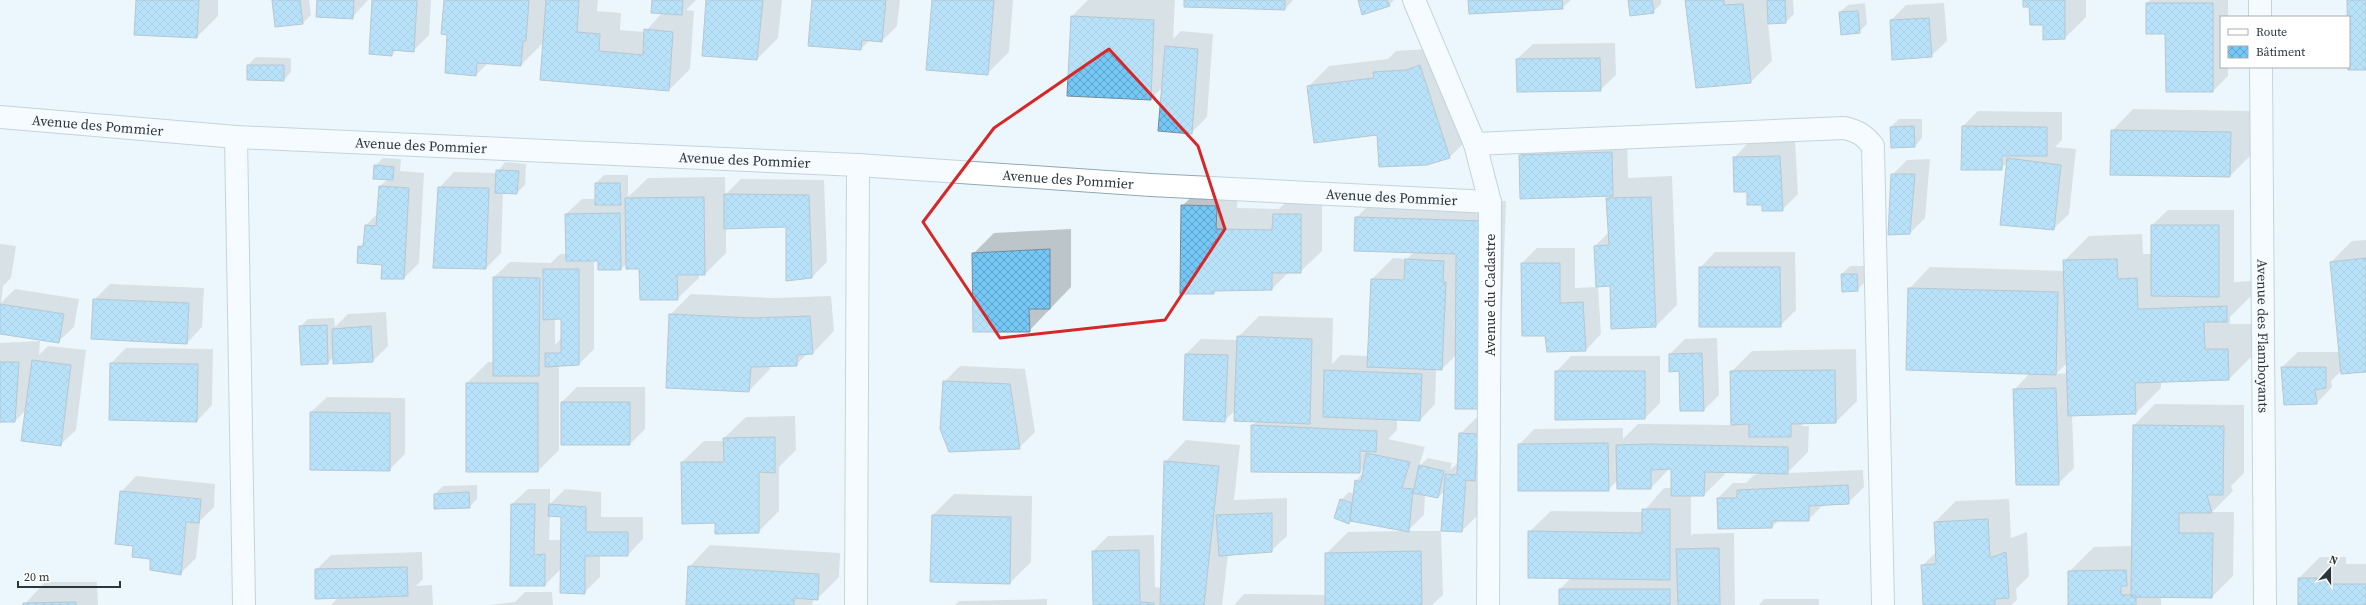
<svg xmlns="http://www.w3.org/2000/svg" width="2366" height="605" viewBox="0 0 2366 605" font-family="'Source Serif 4',serif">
  <defs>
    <pattern id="building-cross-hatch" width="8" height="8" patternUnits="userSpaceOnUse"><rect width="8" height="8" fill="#75c7f5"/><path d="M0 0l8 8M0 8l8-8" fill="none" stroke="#60a2c8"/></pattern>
  </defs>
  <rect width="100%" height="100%" fill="#ecf7fd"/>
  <path fill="#0003" fill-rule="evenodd" d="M137,0H218V16L197,37Z
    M273,0H309L311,15L303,23Z
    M318,0H368L352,18Z
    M373,0H431L429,35L413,51L397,49L392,55Z
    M445,0H598L597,11L621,13L620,30L645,32L662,13L653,0H696L686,10L694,11L690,69L669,90L544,42L521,65L488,63L476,75L448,34Z
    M707,0H782L778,38L757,59Z
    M813,0H900L897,26L882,41L870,40L861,49Z
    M933,0H1013L1009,52L987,74Z
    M1088,0H1175L1173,39L1181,31L1213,34L1207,117L1191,133L1163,87L1150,99L1072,16Z
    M1185,0H1293L1285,9Z
    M1359,0H1394L1389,5Z
    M1469,0H1571L1562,8Z
    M1629,0H1661V4L1653,12Z
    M1686,0H1793L1794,14L1786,22L1768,23L1772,61L1751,82Z
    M2024,0H2086V17L2065,38L2044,39V24Z
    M2150,0H2228V17H2221V67H2228V76L2213,91L2166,33L2147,3Z
    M1865,3L1867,24L1859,32L1840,12L1848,5Z
    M1944,3L1947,41L1931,56L1891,20L1906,5Z
    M1615,43L1616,75L1600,90L1517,59L1533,44Z
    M1428,49L1471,136L1450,157L1378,134L1308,87L1329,66L1388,59L1396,51Z
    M256,57L291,58V72L284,80L248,65Z
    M2133,109L2252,111L2251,155L2230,176L2112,131Z
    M1978,111L2062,112V140L2055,147L2076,149L2069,214L2053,229L2007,163L2001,169L1963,126Z
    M1899,119H1922V138L1915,146L1891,127Z
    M1627,137L1628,178L1672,176L1677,305L1656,326L1610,285L1598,286L1601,334L1586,350L1548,351L1546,335L1522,263L1537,248H1575V288L1597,287L1595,246L1609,232L1607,199L1611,195L1520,155L1535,140Z
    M1795,141L1798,194L1782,210L1763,204L1748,191L1734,158L1749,142Z
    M383,158L401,159L400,171L424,173L419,263L404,278L359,247L364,242L366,225L378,213L380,186L388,179L375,166Z
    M1930,159L1925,218L1910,233L1889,234L1892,175L1907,160Z
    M505,162L526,164L525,185L517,193L503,192L501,253L486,268L439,188L454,172L497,173Z
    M604,175H628V197L648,178L725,177V195L741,179L824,180L827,262L812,277L787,226L726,228V253L705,274H698L699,278L677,299L640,268L627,263L621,269L594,260V349L579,364L559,365V450L538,471L467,383L488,362H494V277L510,262L551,263L560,254H567L566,214L582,199H596V183ZM555,318H562V338L555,345Z
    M1204,185H1238L1237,208L1279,209L1295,193L1322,194V251L1300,272H1289L1272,289L1217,290L1214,293L1182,206Z
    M1377,197L1506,201L1499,387L1457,354L1442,369H1436L1435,404L1420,420L1397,419V430L1388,439L1425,447L1419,466L1428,458L1452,463L1450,470L1459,462L1460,434L1476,418L1493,419L1480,474L1477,516L1462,531L1445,491L1438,497L1425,495L1424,515L1407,531H1441L1443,595L1432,605H1234L1244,594L1326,595V554L1348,532L1407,531L1351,520L1348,522L1341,500L1349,492L1354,494L1356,481L1363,473L1364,467L1360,472L1252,426L1256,421L1236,410L1225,420L1186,354L1201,339L1238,340V337L1259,316L1333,318L1332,364L1341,355L1369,356L1372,279L1393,258L1407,259L1414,252L1356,218Z
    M2168,210H2234V282L2251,281L2252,295L2230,317V324H2253L2254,354L2229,379L2161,381V388L2136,413L2072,415L2074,468L2058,484L2014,390L2030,373L1909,289L1930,267L2064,271V261L2089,236L2142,234L2143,254H2152V225ZM2067,363L2068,373L2056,374Z
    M1071,229V287L1029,331L973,254L994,233Z
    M2366,240V371H2341L2331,381L2332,387L2317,403L2285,404L2282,367L2298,352H2340L2331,262L2352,241Z
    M0,244L16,246L11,278L3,286L1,303L15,289L79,299L74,327L58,342L0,333Z
    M1715,252H1795L1796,310L1780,326L1700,268Z
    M1850,266H1865V282L1857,290L1842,274Z
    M110,284L204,288L202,327L187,343L94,300Z
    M691,294L774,298L831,296L834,331L813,353H808L796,365H770V369L749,391L670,315Z
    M386,312L388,346L373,361L334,356L328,363L300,327L308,319L334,318L335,327L348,314Z
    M1717,338L1719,395L1704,410L1670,354L1685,339Z
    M40,341L39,355L48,346L86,350L76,430L60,445L27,409L15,421L0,423V343Z
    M126,348L213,349L212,405L197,421L110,419L111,363Z
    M1856,349L1857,401L1836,422L1804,423L1801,426H1809L1808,452L1787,473L1863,470L1864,487L1848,503L1824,504L1808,520H1779L1772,527L1718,498L1733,483H1746L1754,475L1770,472L1725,471V474L1704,495H1691V536L1693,534L1734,533L1735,605H1560V589L1571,578L1529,532L1551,511L1643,512L1664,488H1672V468H1670L1651,488L1618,480L1608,490L1519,445L1534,429L1623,428V439L1638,424L1732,425L1731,372L1752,351Z
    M1571,356H1660V403L1645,418L1556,372Z
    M960,366L1025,369L1035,432L1019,448L944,382Z
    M577,387H645V429L630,444L562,402Z
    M327,397L405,398V454L389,470L311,412Z
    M2155,404L2244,405V473L2231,486L2233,491L2212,512H2234L2233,576L2212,597L2161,596V605H2069V572L2094,547L2132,546L2134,425Z
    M795,416L796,450L779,467V511L758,532L716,522L682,462L704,441H724V438L746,417Z
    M1186,440L1240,445L1234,500L1287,498V536L1271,551L1228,555L1222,605H1094L1093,551L1108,536L1154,535L1155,587L1162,588L1165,462Z
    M136,476L215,484L214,507L200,521L196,558L180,574L151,558L121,492Z
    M477,485V499L469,507L435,494L443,486Z
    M528,489H550V504L565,489L601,492V517H643V539L628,555H600V577L584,593L561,569L545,585L512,504ZM550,515L562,516L561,540H549Z
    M954,494L1032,496L1031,562L1010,583L931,581L933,515Z
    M2009,499L2011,538L2027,532L2029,576L2016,589L2017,600L2011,605H1924L1922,566L1936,552L1935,522L1956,501Z
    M710,545L840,553L839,577L817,599L814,598L812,605H688L689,567Z
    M422,552L423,579L416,586L432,585L433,605H331L339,597L316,570L331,555Z
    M2320,557H2346V564H2366V605H2317L2299,578Z
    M45,582H97L98,605H24Z
    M525,592H552L553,605H489L515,602Z
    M1047,599V605H955L959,601Z
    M1764,599H1819V605H1759Z"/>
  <path fill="url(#building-cross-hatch)" stroke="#748c9c" d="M136,0H199L197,38L134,35Z
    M272,0H300L303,24L275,27Z
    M317,0H354L353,19L316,17Z
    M372,0H417L414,52L392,50V56L369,54Z
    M444,0H529L526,41H523L521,66L477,63L476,76L445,73L447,35L441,34Z
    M546,0H579L577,32L600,34L599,51L643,55L644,29L673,32L669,91L540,80Z
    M652,0H683L682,15L651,13Z
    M706,0H763L757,60L702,56Z
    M812,0H886L882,42L862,40L861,50L808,46Z
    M932,0H994L988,75L926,70Z
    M1184,0H1285V10L1184,7Z
    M1358,0H1387L1390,6L1362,15Z
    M1468,0H1562L1563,9L1469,14Z
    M1628,0H1652L1654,13L1630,16Z
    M1685,0H1724V5L1743,4L1751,83L1696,88Z
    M1767,0H1785L1786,23L1768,24Z
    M2023,0H2065V39L2043,40V25H2030L2029,7H2023Z
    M2347,0H2366V70H2348Z
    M2146,3H2213V92H2166L2165,34H2146Z
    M1858,11L1860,33L1841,35L1839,12Z
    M1071,16L1154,20L1151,100L1067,96Z
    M1929,18L1932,57L1892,60L1890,20Z
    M1165,46L1198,49L1192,134L1158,131Z
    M1600,58L1601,91L1517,92L1516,59Z
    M247,65H284V81L247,80Z
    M1420,65L1450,158L1427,165L1379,167L1377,135L1314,143L1307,86L1374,78L1373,72L1406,70Z
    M1914,126L1915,147L1891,148L1890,127Z
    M1962,126L2047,127V156H2002V170H1961Z
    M2111,130L2231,132L2230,177L2110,175Z
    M1612,152L1613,196L1520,199L1519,155Z
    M1780,156L1783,211H1762V205H1747V192H1734L1733,157Z
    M2007,158L2061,165L2054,230L2000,225Z
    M374,165L394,167L393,180L373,179Z
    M496,170L519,171L517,194L495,193Z
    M1891,174H1915L1910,234L1888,235Z
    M595,183H620L621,205H595Z
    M379,186L409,188L404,279H381L382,265L357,263L358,246L363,247L365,225L376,226Z
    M438,187L489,188L486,269L433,268Z
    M724,194L809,195L812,278L786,281V227L724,229Z
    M704,197L705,275H677L678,300H640L639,269H626L625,198Z
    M1651,197L1656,327L1611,329L1610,286L1596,287L1594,246L1609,245L1606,198Z
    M1181,205L1217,206L1216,229L1272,230L1273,214H1301V273H1272V290L1214,291V294H1180Z
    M620,213L621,270H598V261H566L565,214Z
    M1355,217L1485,221L1479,409H1455L1456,254L1354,251Z
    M2151,225H2219V297L2151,296Z
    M1050,249V309H1029L1030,332H973L972,253Z
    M2366,258V372L2341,374L2330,262Z
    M1405,259L1444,261L1443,282H1446L1442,370L1367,367L1371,279L1404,280Z
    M2117,259L2118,279L2137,278L2138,309L2227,306V322H2204L2205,349H2228L2229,380L2135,383L2136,414L2068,416L2063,260Z
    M1521,263H1560V303L1583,302L1586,351L1547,352L1545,336H1522Z
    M1699,267H1780L1781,327H1699Z
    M543,269H579V365L545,367V353H561V319L543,320Z
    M1841,274H1857L1858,291L1842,292Z
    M493,277L540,278L539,376H493Z
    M1908,288L2058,292L2056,375L1906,370Z
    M93,299L189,303L187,344L91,339Z
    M0,304L64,314L59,343L0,334Z
    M669,314L753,318L810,316L813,354L797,355V366L751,367L749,392L666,388Z
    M327,325L328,364L301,365L299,326Z
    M371,326L373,362L333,364L332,329Z
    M1237,336L1312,339L1310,424L1234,421Z
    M1702,353L1704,411H1680L1679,371L1669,372V354Z
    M1185,354L1228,355L1225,422L1183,420Z
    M32,360L71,365L61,446L21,441Z
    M0,362H19L15,422H0Z
    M110,363L198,364L197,422L109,420Z
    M2281,367H2326V388L2315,390L2317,404L2284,405Z
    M1324,370L1422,374L1420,421L1323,417Z
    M1835,370L1836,423L1791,424V437H1749V424L1731,425L1730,371Z
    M1555,371H1645V419L1555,420Z
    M943,381L1010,384L1020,449L949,452L940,429Z
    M466,383H538V472H466Z
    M2056,388L2059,485H2016L2013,389Z
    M561,402H630V445H561Z
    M310,412L390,413V471L310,470Z
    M1251,425L1377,431L1376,452L1360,451V473L1251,472Z
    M2133,425L2224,426L2223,495H2207L2212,513H2179V533H2213L2212,598L2131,597Z
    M1459,433L1478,434L1475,481L1466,480L1462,532L1441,531L1445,474L1457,475Z
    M775,437V473L759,472V533L715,534V523L682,524L681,462H724L723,438Z
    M1608,443L1609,491H1518V444Z
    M1650,444L1788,447V474L1705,472L1704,496H1671V469L1651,470V489H1617L1616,445Z
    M1366,453L1410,462L1402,488L1413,489L1409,532L1350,521L1355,480L1361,482Z
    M1164,461L1219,466L1204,605H1160Z
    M1419,465L1444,471L1438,498L1413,493Z
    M1848,485L1849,504L1809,506V521H1772V528L1718,529L1717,498H1737V490Z
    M120,491L201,499L199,523L186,522L181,575L150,570V559L132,557L133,546L115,544Z
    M469,492L470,508L434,509V494Z
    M1340,499L1352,503L1349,524L1334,518Z
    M511,504H535L534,555L545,554V586H510Z
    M549,504L586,507V532H628V556H585V594L560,593L561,517L548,516Z
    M1642,509H1670V580L1528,578V531L1642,533Z
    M1272,513V552L1219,556L1216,515Z
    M932,515L1011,517L1010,584L930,582Z
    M1988,519L1990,558L2006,552L2009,598L1995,599V605H1923L1921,565L1936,564L1934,522Z
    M1719,548L1720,605H1678L1676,549Z
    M1139,550L1140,602L1154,603V605H1093L1092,551Z
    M1421,551L1422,605H1325V553Z
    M688,566L819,574L818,600L794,598V605H686Z
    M407,567L408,596L315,599V569Z
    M2126,570L2127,586H2121V595H2136V605H2068V571Z
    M2298,578H2325V584H2366V605H2298Z
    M1559,589H1670V605H1559Z
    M76,602V605H23V603Z"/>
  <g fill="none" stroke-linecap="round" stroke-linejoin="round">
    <defs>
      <g id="street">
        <path d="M1414,0L1475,144L1490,202L1488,605"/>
        <path d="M2260,0V17"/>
        <path id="s1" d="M2261,67L2265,605"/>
        <path id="s2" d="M0,117L236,137L858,165L1151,185L1490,202"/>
        <path d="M236,137L244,605"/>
        <path d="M1475,144L1844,128C1858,131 1864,135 1873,146L1883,605"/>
        <path d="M856,605L858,165"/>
      </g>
    </defs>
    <use href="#street" stroke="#8fa8b8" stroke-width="24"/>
    <use href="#street" stroke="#fff" stroke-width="22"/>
  </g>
  <path d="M0 0H2366V605H0ZM1109,49L1198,146L1225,229L1165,320L1000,338L923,222L994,128Z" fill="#ecf7fd" fill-opacity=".55" fill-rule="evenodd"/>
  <path fill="none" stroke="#d62828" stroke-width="3" stroke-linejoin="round" d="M1109,49L1198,146L1225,229L1165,320L1000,338L923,222L994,128Z"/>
  <g text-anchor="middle" stroke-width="3.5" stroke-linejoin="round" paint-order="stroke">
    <g font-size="14" fill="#2b363c" stroke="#fff">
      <text dy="5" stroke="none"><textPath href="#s2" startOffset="98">Avenue des Pommier</textPath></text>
      <text dy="5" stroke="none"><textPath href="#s2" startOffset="422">Avenue des Pommier</textPath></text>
      <text dy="5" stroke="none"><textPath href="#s2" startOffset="746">Avenue des Pommier</textPath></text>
      <text dy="5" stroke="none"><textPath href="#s2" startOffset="1070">Avenue des Pommier</textPath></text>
      <text dy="5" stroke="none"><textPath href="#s2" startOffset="1394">Avenue des Pommier</textPath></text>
      <text transform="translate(1490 295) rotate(-90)" y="5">Avenue du Cadastre</text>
      <text dy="5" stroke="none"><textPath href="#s1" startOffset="269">Avenue des Flamboyants</textPath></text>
    </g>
  </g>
  <rect x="2220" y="16" width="130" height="52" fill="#ffffff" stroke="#aaafb1"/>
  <rect x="2228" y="29" width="20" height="6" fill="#ffffff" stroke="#aaafb1"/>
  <text x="2256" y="36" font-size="12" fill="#2b363c">Route</text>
  <rect x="2228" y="46" width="20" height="12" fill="url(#building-cross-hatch)" stroke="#aaafb1"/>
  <text x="2256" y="56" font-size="12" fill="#2b363c">Bâtiment</text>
  <g transform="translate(2330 569) rotate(21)" stroke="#ffffff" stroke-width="3" paint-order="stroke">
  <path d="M0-3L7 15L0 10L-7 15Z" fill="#2b363c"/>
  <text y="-6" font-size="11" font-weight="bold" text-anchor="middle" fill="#2b363c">N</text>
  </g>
  <path d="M18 581v6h102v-6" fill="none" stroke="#2b363c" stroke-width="2"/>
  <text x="24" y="581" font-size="12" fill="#2b363c" stroke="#ffffff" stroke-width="3" paint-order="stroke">20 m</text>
</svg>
